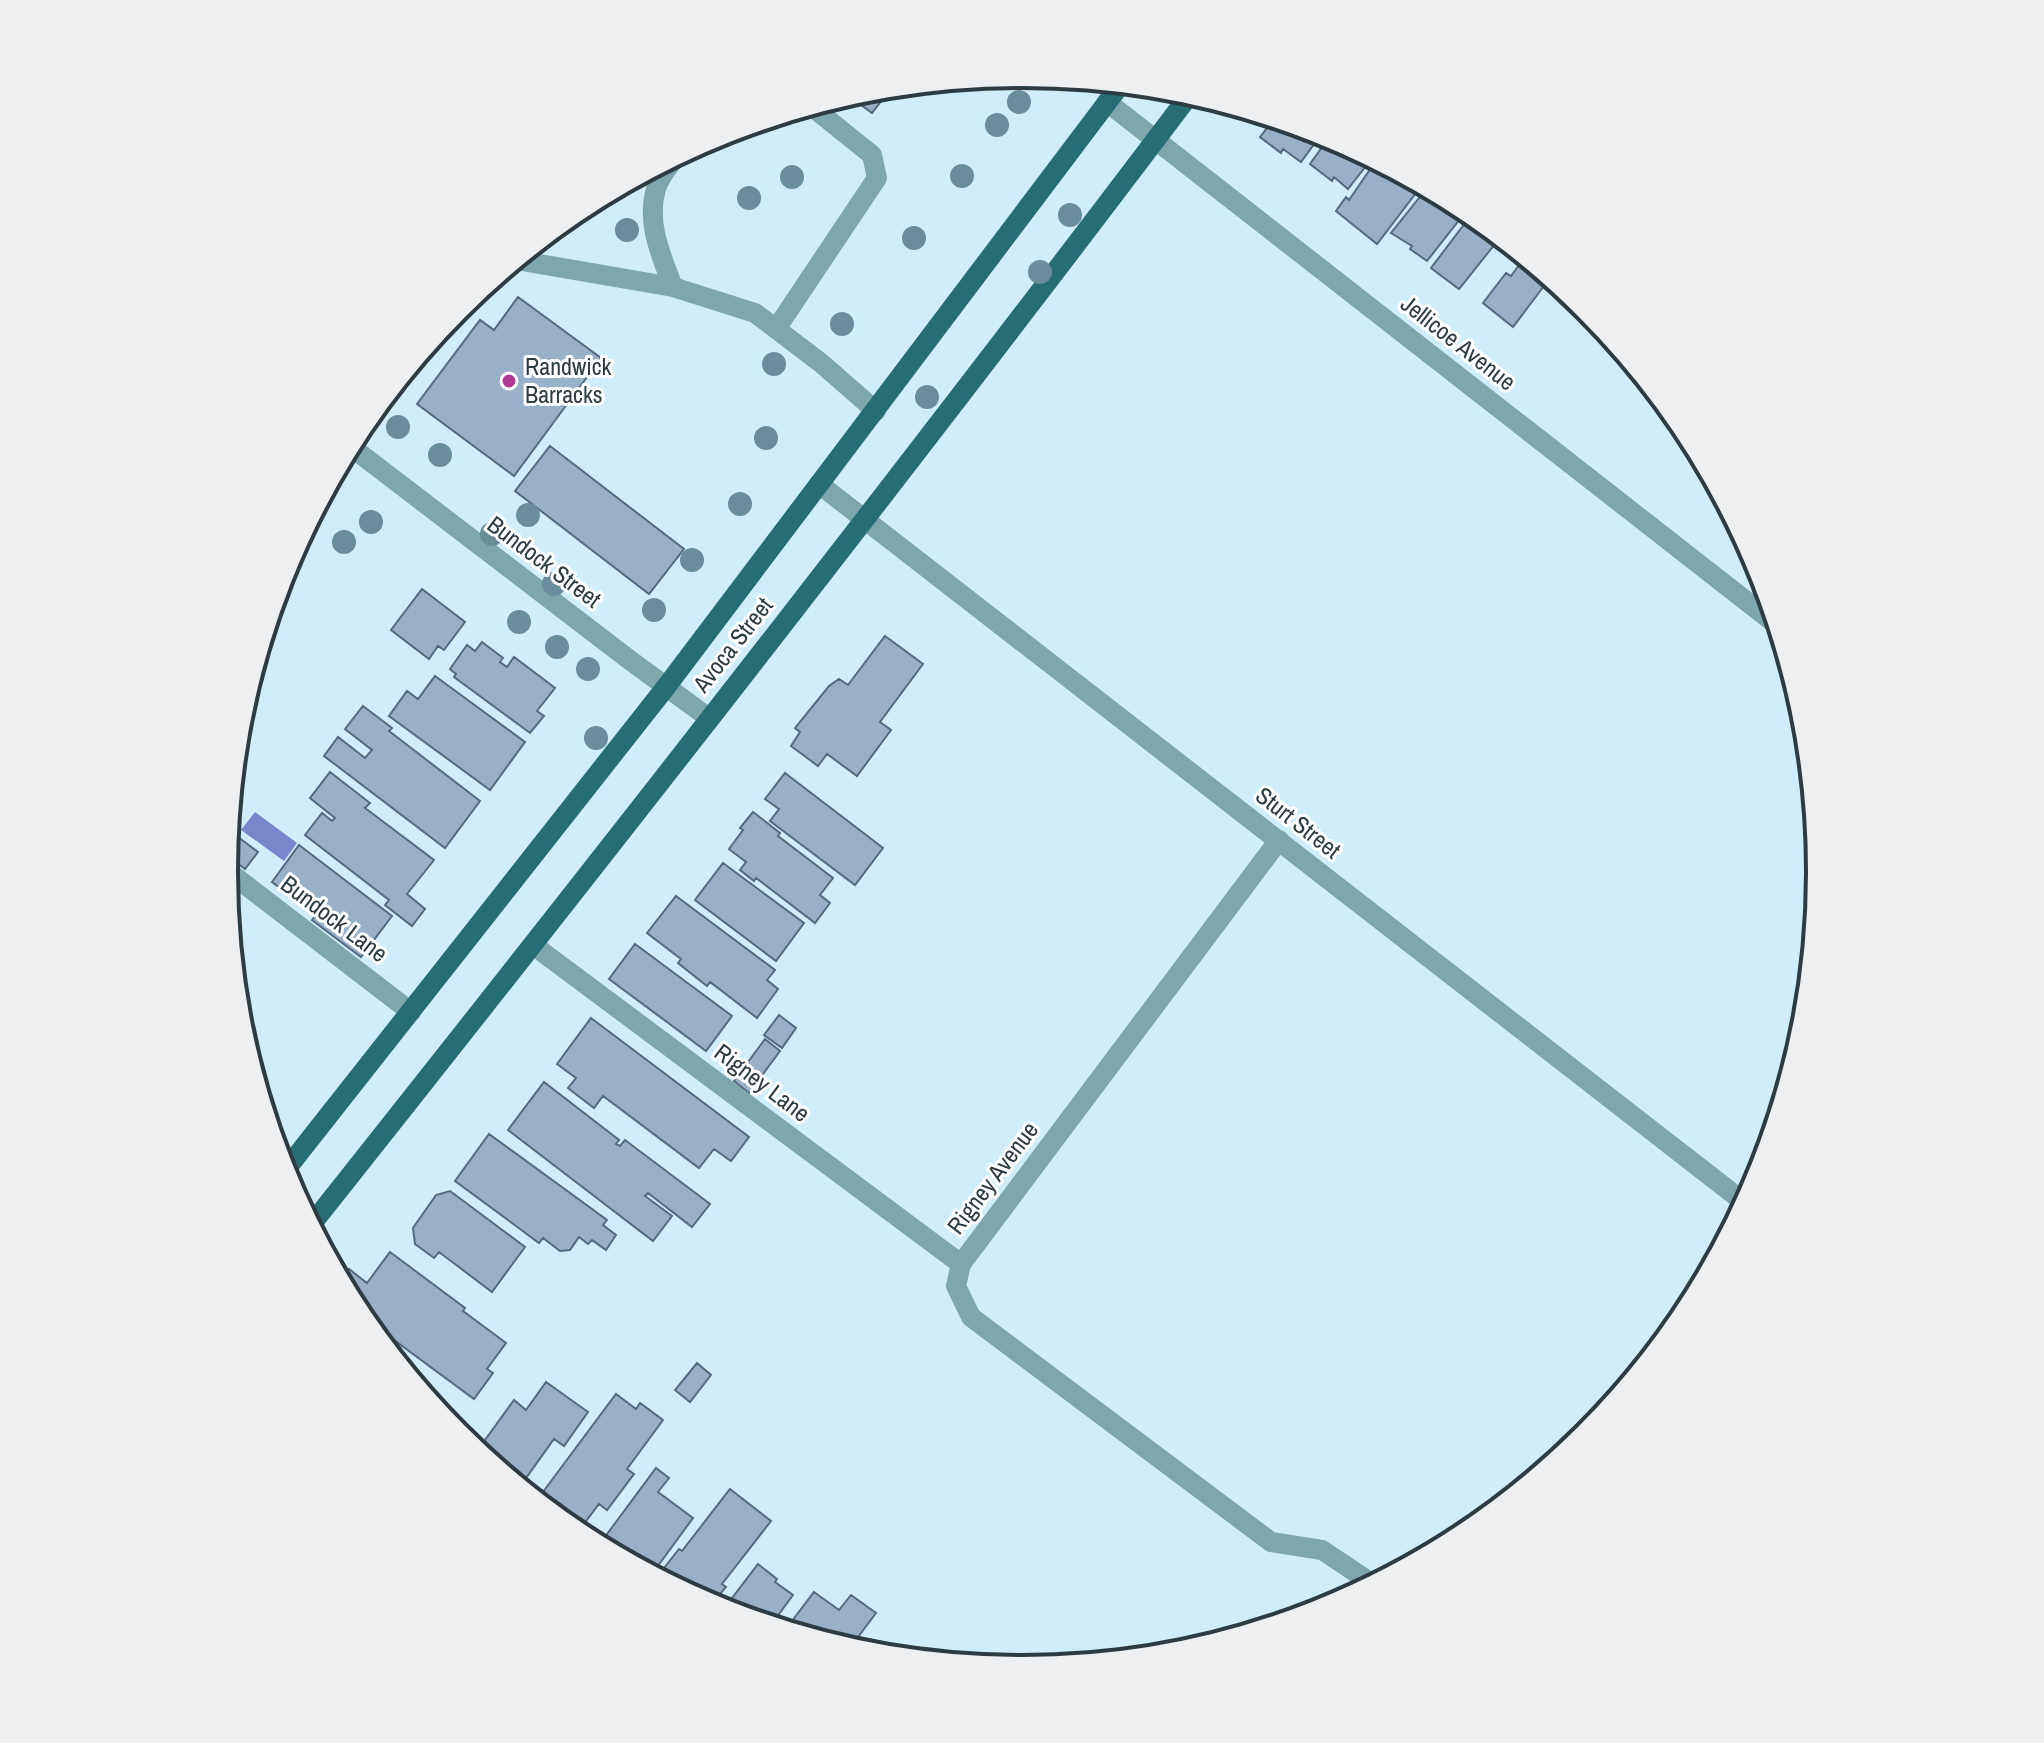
<svg xmlns="http://www.w3.org/2000/svg" width="2044" height="1743" viewBox="0 0 2044 1743" font-family="'Archivo Narrow',sans-serif">
  <rect width="100%" height="100%" fill="#d0edfb"/>
  <path fill="#7887cb" d="M255,812L297,843L284,861L241,830Z"/>
  <path fill="#99b0c9" stroke="#546a81" stroke-width="2" d="M892,87L872,113L848,95L867,89Z
    M1274,119L1322,133L1301,162L1283,149L1281,153L1260,137Z
    M1330,136L1372,158L1348,189L1334,177L1332,181L1310,164Z
    M1382,164L1422,185L1377,244L1336,211L1346,197L1349,200L1371,168L1376,172Z
    M1427,188L1467,210L1427,261L1410,249L1412,246L1391,233Z
    M1472,214L1507,243L1506,244L1499,239L1459,289L1431,268Z
    M1525,257L1550,278L1513,327L1483,303L1506,273L1511,276Z
    M518,297L601,358L514,476L417,404L480,320L494,330Z
    M550,446L684,549L649,594L515,491Z
    M422,589L465,622L444,650L438,646L429,659L391,630Z
    M885,636L923,664L880,722L891,730L857,776L827,754L818,766L791,746L800,732L795,728L829,686L839,679L848,685Z
    M482,642L503,658L500,662L507,667L514,657L555,688L537,711L544,716L530,733L454,677L456,674L450,669L467,645L475,651Z
    M435,676L525,742L490,790L389,716L407,691L418,699Z
    M363,706L392,728L389,731L480,801L445,848L324,756L338,737L365,758L372,750L345,729Z
    M330,772L370,803L365,808L434,860L407,894L425,909L412,926L385,905L389,900L305,835L322,813L332,821L335,818L310,798Z
    M785,773L883,848L855,885L770,821L779,809L765,799Z
    M753,812L780,833L778,836L833,878L820,895L830,903L815,923L756,878L754,881L740,870L746,862L729,849L743,830L740,828Z
    M238,837L258,852L245,869L226,854V851Z
    M299,845L392,916L361,957L312,920L316,915L272,882Z
    M723,863L804,923L776,961L695,900Z
    M676,896L775,970L767,980L778,989L757,1018L710,982L707,986L678,963L681,959L647,933Z
    M635,944L732,1016L706,1051L609,979Z
    M779,1015L796,1028L782,1048L764,1035Z
    M591,1018L749,1137L731,1161L714,1149L699,1168L603,1096L594,1108L568,1088L576,1078L557,1064Z
    M765,1039L780,1051L749,1093L734,1081Z
    M544,1082L619,1140L616,1144L620,1146L625,1140L710,1204L692,1227L648,1193L645,1196L672,1216L653,1241L508,1130Z
    M489,1134L607,1220L603,1225L616,1235L606,1250L592,1240L588,1244L579,1237L570,1250L560,1251L543,1238L539,1243L455,1181Z
    M450,1191L525,1247L492,1292L439,1252L434,1258L415,1244L413,1228L436,1195Z
    M390,1252L465,1308L463,1311L506,1343L487,1369L493,1373L474,1399L359,1314L340,1280L349,1269L367,1283Z
    M697,1363L711,1375L690,1402L675,1390Z
    M546,1382L588,1412L564,1446L554,1439L521,1485L477,1451L514,1400L526,1410Z
    M616,1394L636,1409L640,1403L663,1420L627,1469L634,1474L607,1510L599,1504L577,1533L537,1500Z
    M444,1419L473,1441L470,1445L458,1435Z
    M656,1468L669,1478L658,1492L693,1518L652,1574L599,1545Z
    M730,1489L771,1521L722,1584L726,1587L711,1605L657,1577L679,1549L682,1551Z
    M758,1564L777,1579L775,1582L793,1595L771,1625L723,1610Z
    M814,1592L839,1610L851,1595L876,1613L849,1649L786,1629Z"/>
  <g fill="none" stroke-linecap="round" stroke-linejoin="round">
    <path stroke="#7da7ad" stroke-width="20" d="M516,260L673,287L755,313L821,363L876,411
      M673,287C661,255 646,223 656,189C659,177 670,166 676,156
      M776,329L877,178L872,155L811,106
      M225,869L411,1012
      M533,945L961,1264"/>
    <path stroke="#7da7ad" stroke-width="20" d="M1107,102L1777,625
      M350,446L631,661L709,718
      M819,484L1745,1203
      M1279,840L961,1264L956,1286L971,1317L1271,1542L1322,1550L1373,1584"/>
    <path stroke="#276d76" stroke-width="20" d="M284,1172L666,687L1121,84
      M311,1225C608,851 903,474 1191,93"/>
  </g>
  <g fill="#6a8d9c">
    <circle cx="1019" cy="102" r="12"/>
    <circle cx="997" cy="125" r="12"/>
    <circle cx="962" cy="176" r="12"/>
    <circle cx="792" cy="177" r="12"/>
    <circle cx="749" cy="198" r="12"/>
    <circle cx="1070" cy="215" r="12"/>
    <circle cx="627" cy="230" r="12"/>
    <circle cx="914" cy="238" r="12"/>
    <circle cx="1040" cy="272" r="12"/>
    <circle cx="842" cy="324" r="12"/>
    <circle cx="774" cy="364" r="12"/>
    <circle cx="927" cy="397" r="12"/>
    <circle cx="398" cy="427" r="12"/>
    <circle cx="766" cy="438" r="12"/>
    <circle cx="440" cy="455" r="12"/>
    <circle cx="740" cy="504" r="12"/>
    <circle cx="528" cy="515" r="12"/>
    <circle cx="371" cy="522" r="12"/>
    <circle cx="492" cy="534" r="12"/>
    <circle cx="344" cy="542" r="12"/>
    <circle cx="692" cy="560" r="12"/>
    <circle cx="554" cy="584" r="12"/>
    <circle cx="654" cy="610" r="12"/>
    <circle cx="519" cy="622" r="12"/>
    <circle cx="557" cy="647" r="12"/>
    <circle cx="588" cy="669" r="12"/>
    <circle cx="596" cy="738" r="12"/>
  </g>
  <circle fill="#b03a92" stroke="#fff" stroke-width="3" cx="509" cy="381" r="8"/>
  <g text-anchor="middle" stroke-width="6" stroke-linejoin="round" paint-order="stroke">
    <g font-size="24" fill="#2d3c43" stroke="#fff">
      <text transform="translate(1458 343) rotate(38)" y="8">Jellicoe Avenue</text>
      <text transform="translate(544 562) rotate(37)" y="8">Bundock Street</text>
      <text transform="translate(733 645) rotate(-52)" y="8">Avoca Street</text>
      <text transform="translate(1298 823) rotate(38)" y="8">Sturt Street</text>
      <text transform="translate(334 919) rotate(37)" y="8">Bundock Lane</text>
      <text transform="translate(762 1083) rotate(37)" y="8">Rigney Lane</text>
      <text transform="translate(993 1178) rotate(-53)" y="8">Rigney Avenue</text>
    </g>
    <g font-size="24" fill="#2d3c43" stroke="#fff" text-anchor="start">
      <text x="525" y="375">Randwick<tspan x="525" dy="28">Barracks</tspan></text>
    </g>
  </g>
  <path d="M0 0H2044V1743H0ZM1021 88H1023A783 783 0 0 1 1806 871V872A783 783 0 0 1 1023 1655H1021A783 783 0 0 1 238 872V871A783 783 0 0 1 1021 88Z" fill="#eeeff0" fill-rule="evenodd"/>
  <path fill="none" stroke="#2d3c43" stroke-width="4" d="M1021 88H1023A783 783 0 0 1 1806 871V872A783 783 0 0 1 1023 1655H1021A783 783 0 0 1 238 872V871A783 783 0 0 1 1021 88Z"/>
</svg>
